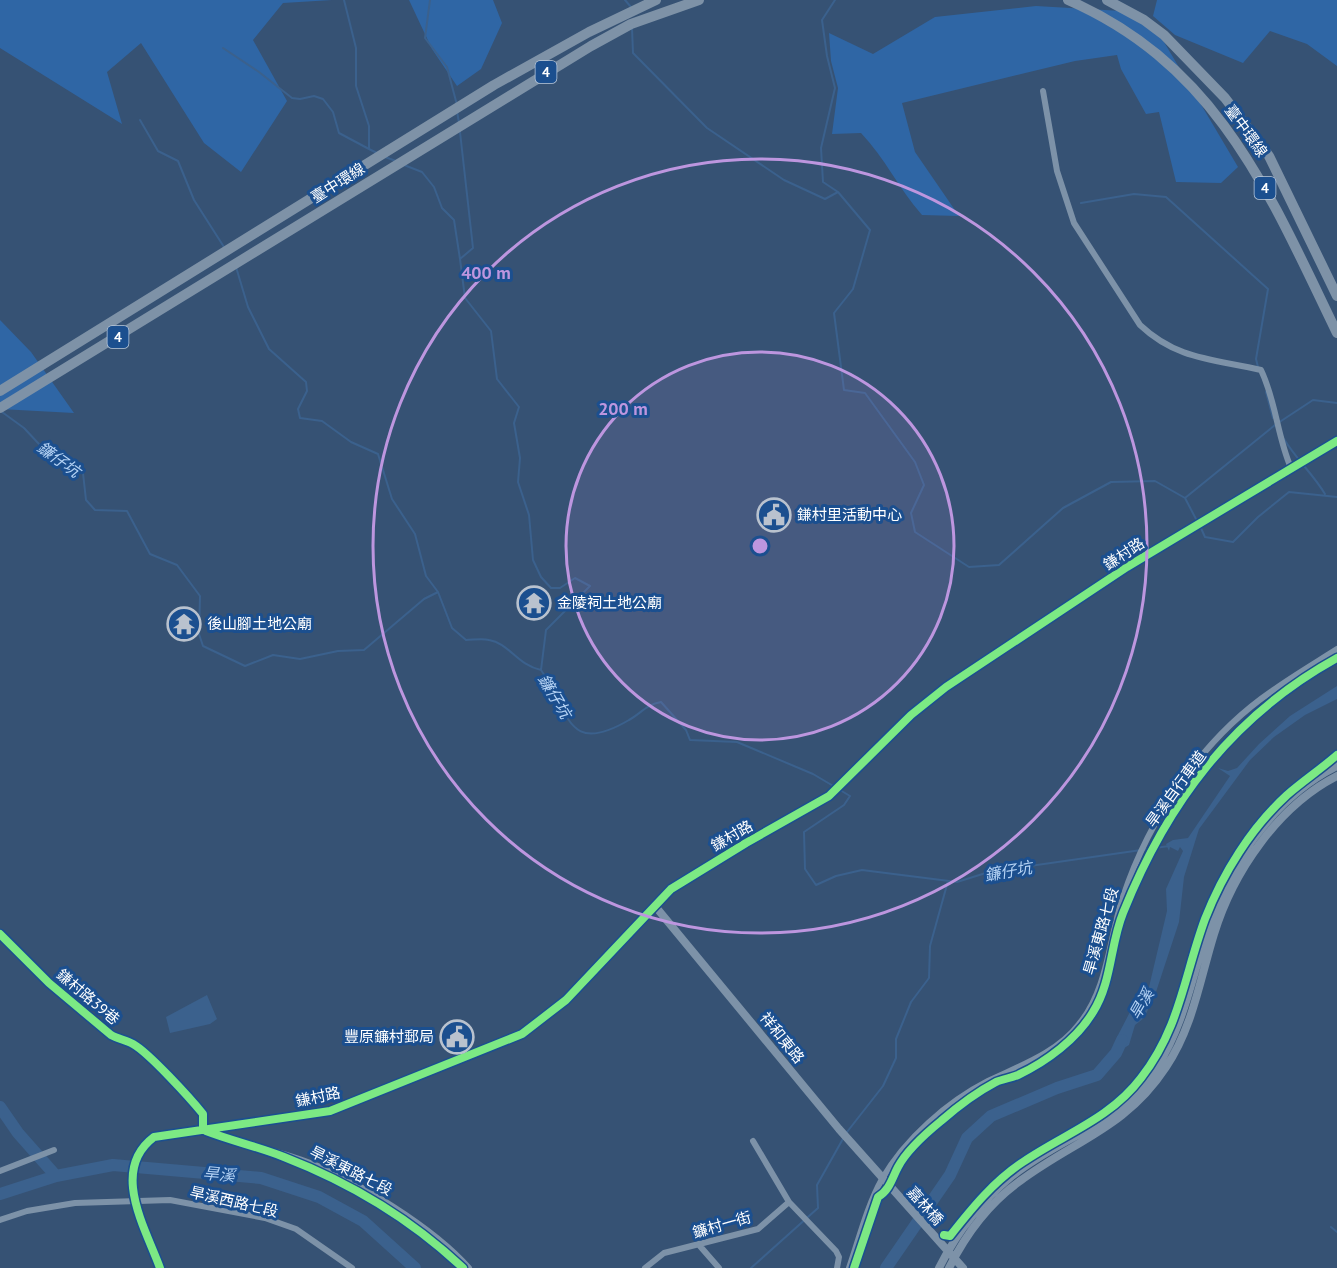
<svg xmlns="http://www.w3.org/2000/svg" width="1337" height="1268" viewBox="0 0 1337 1268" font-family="'PT Sans','Noto Sans TC',sans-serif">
  <rect width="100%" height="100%" fill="#365274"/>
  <path fill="#2f66a5" d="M0,0H332L283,3L253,40L287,101L241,172L204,143L141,43L107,72L122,124L0,48Z
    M409,0H493L502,23L481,69L457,86L432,49Z
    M1157,0H1337V66L1307,44L1270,31L1243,63L1175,35L1153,16Z
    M1036,6L1139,12L1164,42L1238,167L1221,183L1176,182L1159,112L1146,114L1121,69L1117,55L1075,61L902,103L915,152L959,216L922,215C899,189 885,158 861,133L832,134L838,88L831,61L829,33L873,54L935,17Z
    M0,320L31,352L74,413L0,409Z"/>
  <path fill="#3b618d" d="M1337,686V699L1305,715L1274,737L1250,760L1199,829L1184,877L1179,922L1155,995L1144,1018L1135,1025L1129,1045L1116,1053L1117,1037L1131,1010L1144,997L1149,987L1167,911L1166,889L1183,851L1180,847L1178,851L1170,847L1169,851L1166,844L1173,840L1188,838L1230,776L1218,768L1228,771L1237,768L1259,744L1290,716Z
    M207,995L217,1019L210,1024L170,1033L166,1017Z"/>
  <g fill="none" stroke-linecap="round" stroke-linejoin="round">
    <path stroke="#3b618d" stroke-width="2" d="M344,0L356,48V86L369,126V149L377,153
      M430,0L425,38L447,67L457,105
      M625,0L631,7
      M835,0L822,20L827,56L835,88L821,148L823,182L838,192L870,230L853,289L834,313L844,390L865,393L915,462L924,485L911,513L915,532L969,567L999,565L1063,508L1111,482L1155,481L1185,498L1197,521
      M632,28L633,53L707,128L784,180L825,199L838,192
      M223,48L259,72L292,98L300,99L314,96L323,99L333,112L339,133L369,149
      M457,111L459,123
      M140,120L158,151L178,161L194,200L224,247
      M460,132L473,248L460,259L465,298L491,331L497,379L519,407L514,423L520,458L518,482L529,515L533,560L541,577L551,588H560L575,578L590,586L546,630L541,670
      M385,157L396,161
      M404,165L422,172L434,187L442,208L454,220L460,259
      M1081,203L1134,194L1166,197L1268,289L1256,359L1258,367
      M236,267L248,307L269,349L306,382L307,391L298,409L300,418L322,421L351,442L378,454L392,499L415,534L426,576L438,592
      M1266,392L1273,418
      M2,412L24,428L53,459L83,473L86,500L95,510L127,511L150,554L177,565L200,596L199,634L203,646L245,666L273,655L300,659L338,651L364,650L424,599L438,592L452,628L466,640C473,640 482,638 489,640C509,643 517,665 541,670C570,712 566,757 629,720C640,714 647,704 661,702L686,730L690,740L737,742L813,774L835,787
      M1284,439C1296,459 1313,474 1325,494
      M1185,498L1275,425L1313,400L1337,403
      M1200,526L1205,537L1233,542L1258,517L1289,492L1337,497
      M840,790L850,796L844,805L804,832L805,869L816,885L836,876L862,870L957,882L989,872L1169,846
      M847,1132L883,1086L896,1058V1039L911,1002L929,978L930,946L948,881
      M1331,1227L1337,1232
      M751,1268L818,1208L817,1185L844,1137"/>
    <path stroke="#3b618d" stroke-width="12" d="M0,1107L18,1133L56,1176
      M0,1194L56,1176L113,1165L261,1178L319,1197L363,1221L415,1268
      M886,1268L950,1175L967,1138L991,1116L1057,1088L1097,1075L1116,1053L1122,1040"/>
    <path stroke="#7d92a8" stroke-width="6" d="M1043,91L1057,171L1074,223L1140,325C1177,360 1214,359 1261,370C1276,401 1277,436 1291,468
      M204,1130C237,1143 272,1149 305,1161C355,1179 434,1228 469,1268
      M753,1141L789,1202L836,1251L839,1257L837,1268
      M0,1171L54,1150
      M0,1220L27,1211L75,1203L170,1200L265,1218L296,1229L352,1268
      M699,1245L719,1268
      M645,1268L664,1253L758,1229L789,1202
      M849,1268C859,1239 867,1206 882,1179C905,1139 947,1102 988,1081C1019,1066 1057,1053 1079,1024C1108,989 1109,938 1123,897C1149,818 1203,738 1272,691C1293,676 1315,663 1337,649"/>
    <path stroke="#7d92a8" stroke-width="8" d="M655,906L839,1129L963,1268
      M0,934L49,983L111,1035C118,1039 126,1040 133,1044C149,1053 190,1098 203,1114V1130
      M160,1268C145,1227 110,1170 154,1137L330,1111L522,1034L566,1000L671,889L746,843L829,796L911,715L946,687L1127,567L1337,441
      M939,1268C957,1232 980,1202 1012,1176C1065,1134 1116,1128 1158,1065C1183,1026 1191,981 1205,938C1225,869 1271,799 1337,766
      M949,1268C966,1234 989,1203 1020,1181C1075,1140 1126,1128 1166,1067C1193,1027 1200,979 1214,934C1233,872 1278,806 1337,776"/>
    <path stroke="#7e92a7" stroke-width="10" d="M1068,0C1219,66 1270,195 1337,333
      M1107,0L1144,20L1164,35L1225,98L1269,156L1337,296
      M0,391L494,85L589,32L656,0
      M0,408L591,46L631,24L699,0"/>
    <defs>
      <path id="cycleway" d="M0,934L49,983L111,1035C118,1039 126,1040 133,1044C149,1053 190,1098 203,1114V1130
        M206,1131C232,1141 259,1147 284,1157C351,1183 411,1219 463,1268
        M944,1235L950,1236C972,1208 994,1181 1023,1162C1064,1134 1110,1119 1141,1078C1180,1028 1184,976 1205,919C1223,873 1251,828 1287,795C1303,781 1321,769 1337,755
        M160,1268C145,1227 110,1170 154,1137L330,1111L522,1034L566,1000L671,889L746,843L829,796L911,715L946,687L1127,567L1337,441
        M854,1268L878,1197C890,1190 892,1178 898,1167C907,1150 925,1134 941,1121C957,1107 977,1092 996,1082C1003,1079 1011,1078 1018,1075C1046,1062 1077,1039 1093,1012C1112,982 1110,945 1123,913C1167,803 1232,716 1337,658"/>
    </defs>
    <use href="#cycleway" stroke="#1b4f8f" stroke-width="11"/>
    <use href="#cycleway" stroke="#7ce984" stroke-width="8"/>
  </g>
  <circle cx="760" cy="546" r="194" fill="#bd96df" fill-opacity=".12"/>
  <g fill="none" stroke="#bd96df" stroke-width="3">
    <circle cx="760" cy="546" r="194"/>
    <circle cx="760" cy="546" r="387"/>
  </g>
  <defs>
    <symbol id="civic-ring" viewBox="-11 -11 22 22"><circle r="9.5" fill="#1b4f8f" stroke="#b9c2ce" stroke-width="1.5"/><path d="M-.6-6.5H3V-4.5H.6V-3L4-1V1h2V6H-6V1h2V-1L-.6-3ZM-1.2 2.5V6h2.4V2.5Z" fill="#b9c2ce"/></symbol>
    <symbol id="temple-ring" viewBox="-11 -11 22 22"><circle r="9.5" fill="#1b4f8f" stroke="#b9c2ce" stroke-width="1.5"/><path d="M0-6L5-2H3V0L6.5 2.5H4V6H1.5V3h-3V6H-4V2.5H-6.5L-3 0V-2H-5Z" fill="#b9c2ce"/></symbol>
  </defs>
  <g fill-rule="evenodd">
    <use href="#civic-ring" x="755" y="496" width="38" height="38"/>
    <use href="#temple-ring" x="515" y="584" width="38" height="38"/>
    <use href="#temple-ring" x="165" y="605" width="38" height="38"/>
    <use href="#civic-ring" x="438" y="1018" width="38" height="38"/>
  </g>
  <g text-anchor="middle" stroke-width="6" stroke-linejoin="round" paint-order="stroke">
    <g fill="#1b4f8f" stroke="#bbcadd" stroke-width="1.5">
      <rect x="535.5" y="61" width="21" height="22" rx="4.5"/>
      <rect x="1254.5" y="177" width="21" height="22" rx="4.5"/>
      <rect x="107.5" y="326" width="21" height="22" rx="4.5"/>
    </g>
    <g font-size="14" font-weight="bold" fill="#fff">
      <text x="546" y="77">4</text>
      <text x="1265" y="193">4</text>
      <text x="118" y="342">4</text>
    </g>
    <g font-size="15" fill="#fff" stroke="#1b4f8f">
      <text transform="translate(1246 131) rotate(54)" y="5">臺中環線</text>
      <text transform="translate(338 183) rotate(-32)" y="5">臺中環線</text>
      <text transform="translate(1124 554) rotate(-33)" y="5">鎌村路</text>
      <text transform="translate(1176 789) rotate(-54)" y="5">旱溪自行車道</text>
      <text transform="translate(732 836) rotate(-30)" y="5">鎌村路</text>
      <text transform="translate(1101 931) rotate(-74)" y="5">旱溪東路七段</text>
      <text transform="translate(88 997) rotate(40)" y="5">鎌村路39巷</text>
      <text transform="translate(782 1038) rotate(51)" y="5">祥和東路</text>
      <text transform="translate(318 1097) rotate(-12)" y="5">鎌村路</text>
      <text transform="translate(351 1171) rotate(27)" y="5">旱溪東路七段</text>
      <text transform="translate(234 1202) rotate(13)" y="5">旱溪西路七段</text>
      <text transform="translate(925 1206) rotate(48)" y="5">嘉林橋</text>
      <text transform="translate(722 1225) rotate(-16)" y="5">鐮村一街</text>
    </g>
    <g font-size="15" fill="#fff" stroke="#1b4f8f" text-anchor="start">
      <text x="797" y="520">鎌村里活動中心</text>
      <text x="557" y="608">金陵祠土地公廟</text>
      <text x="207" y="629">後山腳土地公廟</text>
      <text x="434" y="1042" text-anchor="end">豐原鐮村郵局</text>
    </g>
    <g font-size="16" font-style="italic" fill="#b5d3f5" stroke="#1b4f8f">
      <text transform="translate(59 459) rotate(36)" y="6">鐮仔坑</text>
      <text transform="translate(555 696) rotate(59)" y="6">鐮仔坑</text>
      <text transform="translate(1008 871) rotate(-10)" y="6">鐮仔坑</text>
      <text transform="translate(1141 1004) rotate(-60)" y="6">旱溪</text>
      <text transform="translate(219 1174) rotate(5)" y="6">旱溪</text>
    </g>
  </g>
  <circle cx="760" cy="546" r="9" fill="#bd96df" stroke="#1b4f8f" stroke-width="3"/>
  <g font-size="18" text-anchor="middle" font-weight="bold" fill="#bd96df" stroke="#1b4f8f" stroke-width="6" stroke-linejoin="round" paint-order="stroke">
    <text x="486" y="279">400 m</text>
    <text x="623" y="415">200 m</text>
  </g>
</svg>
